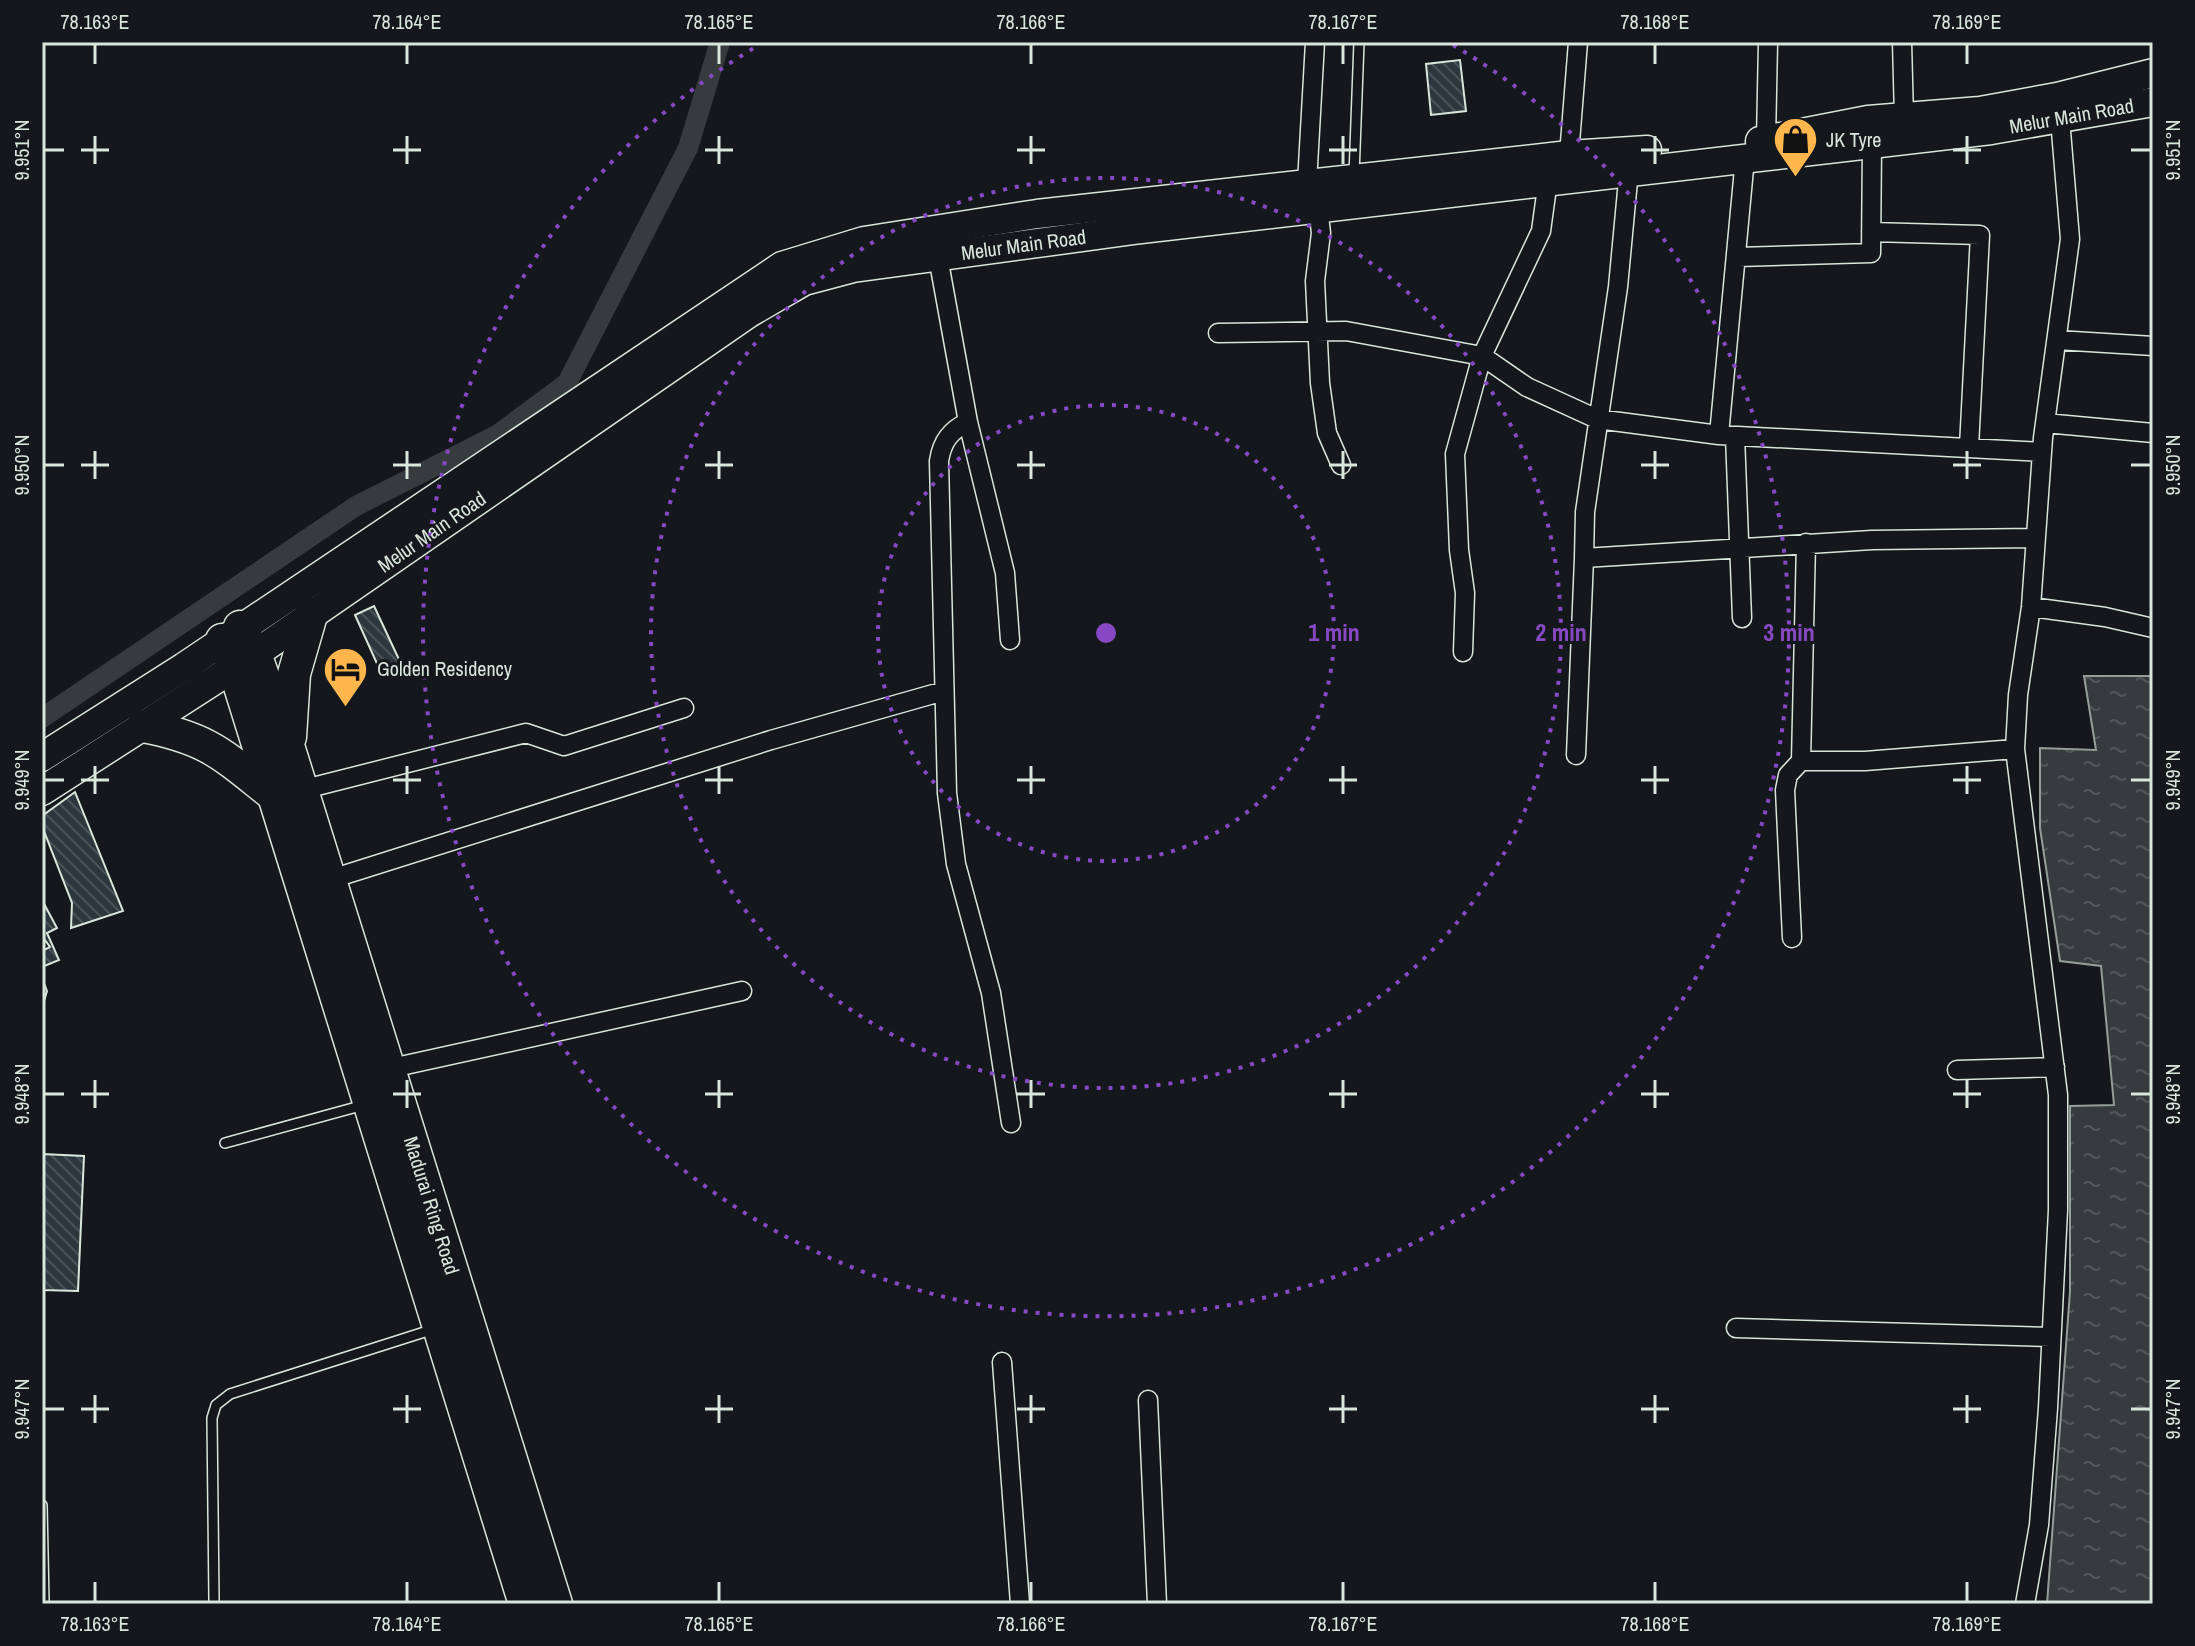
<svg xmlns="http://www.w3.org/2000/svg" width="2195" height="1646" viewBox="0 0 2195 1646" font-family="'Archivo Narrow',sans-serif">
  <defs>
    <pattern id="water-ripples" width="26" height="14" patternUnits="userSpaceOnUse" patternTransform="scale(2)"><rect width="26" height="14" fill="#363b3e"/><path d="M2 4q2-2 4 0t4 0M15 11q2-2 4 0t4 0" fill="none" stroke="#525759"/></pattern>
    <pattern id="building-back-hatch" width="6" height="6" patternUnits="userSpaceOnUse" patternTransform="scale(2)"><rect width="6" height="6" fill="#2c363c"/><path d="M-1 5l2 2M0 0l6 6M5-1l2 2" fill="none" stroke="#4a5358"/></pattern>
  </defs>
  <rect width="100%" height="100%" fill="#14181c"/>
  <path fill="url(#water-ripples)" stroke="#939e99" stroke-width="2" d="M2084,676H2153V1604H2047L2070,1291V1106L2114,1105L2101,966L2060,961L2040,828V748L2096,750Z"/>
  <g fill="none" stroke-linecap="round" stroke-linejoin="round">
    <path stroke="#363b3e" stroke-width="20" d="M42,718L356,506L497,435L567,383L688,148L720,42"/>
  </g>
  <path fill="url(#building-back-hatch)" stroke="#d8e6dc" stroke-width="2" d="M1460,60L1466,111L1431,115L1426,64Z
    M374,606L403,668L383,677L355,615Z
    M75,792L123,911L71,928L72,903L42,826V816Z
    M42,900L57,928L47,933L59,960L42,967V951L50,947L42,936Z
    M42,978L47,991L42,1008Z
    M42,1154L84,1156L78,1291L42,1290Z"/>
  <g fill="none" stroke-linecap="round" stroke-linejoin="round">
    <defs>
      <path id="lane" d="M1354,175L1359,42
        M225,1143L364,1105
        M42,1505L44,1601
        M214,1600L212,1418L216,1405L230,1394L434,1329"/>
      <path id="street" d="M1902,42L1904,118
        M1766,140L1768,42
        M1569,155L1578,42
        M1307,183L1315,42
        M1318,207L1321,233L1315,281L1320,383L1327,433L1341,465
        M1871,232L1980,235L1969,447
        M938,257L968,422C951,430 942,441 939,461L947,793L956,864L991,993L1011,1123
        M1738,257L1871,253L1872,145
        M1218,333L1346,331L1482,356L1541,231L1548,180
        M2057,340L2153,346
        M968,422L1005,573L1010,640
        M2045,423L2153,433
        M1719,435L1745,158
        M1735,436L1742,618
        M1584,558L1585,512L1618,287L1629,170
        M2031,607L2105,617L2153,628
        M1463,652L1465,593L1459,550L1455,454L1482,356L1527,387L1597,419L1719,435L2042,452
        M1576,755L1584,558L1872,540L2036,538
        M1801,761L1806,543
        M301,790L526,733L564,746L684,708
        M328,880L771,740L944,691
        M1792,938L1785,790L1788,775L1801,761H1865L2015,749
        M387,1069L742,991
        M1957,1070L2055,1067
        M1736,1328L2051,1337
        M1002,1362L1020,1604
        M1148,1400L1157,1604
        M2025,1604L2039,1525L2048,1408L2058,1210V1095L2015,749L2018,695L2031,607L2043,438L2070,239L2059,107"/>
      <g id="primary">
        <path d="M1760,141L1868,120L1980,111L2057,97L2153,73"/>
        <path d="M42,757L184,667L782,266L864,241L1037,214L1569,155L1647,150"/>
        <path id="s1" d="M42,791L255,654L749,313L804,281L853,268L1134,230L1991,130L2153,102"/>
      </g>
      <g id="highway">
        <path id="s2" d="M240,627L255,654L289,749L556,1604"/>
        <path d="M222,640L234,667L525,1604"/>
        <path d="M143,726C207,738 222,754 271,793"/>
        <path d="M290,737L294,674L311,615"/>
      </g>
    </defs>
    <use href="#lane" stroke="#d8e6dc" stroke-width="12"/>
    <use href="#street" stroke="#d8e6dc" stroke-width="21"/>
    <use href="#primary" stroke="#d8e6dc" stroke-width="31"/>
    <use href="#highway" stroke="#d8e6dc" stroke-width="35"/>
    <use href="#lane" stroke="#14181c" stroke-width="9"/>
    <use href="#street" stroke="#14181c" stroke-width="18"/>
    <use href="#primary" stroke="#14181c" stroke-width="28"/>
    <use href="#highway" stroke="#14181c" stroke-width="32"/>
  </g>
  <path fill="none" stroke="#d8e6dc" stroke-width="3" d="M95,44V64M407,44V64M719,44V64M1031,44V64M1343,44V64M1655,44V64M1967,44V64M95,136V164M407,136V164M719,136V164M1031,136V164M1343,136V164M1655,136V164M1967,136V164M44,150H64M81,150H109M393,150H421M705,150H733M1017,150H1045M1329,150H1357M1641,150H1669M1953,150H1981M2131,150H2151M95,451V479M407,451V479M719,451V479M1031,451V479M1343,451V479M1655,451V479M1967,451V479M44,465H64M81,465H109M393,465H421M705,465H733M1017,465H1045M1329,465H1357M1641,465H1669M1953,465H1981M2131,465H2151M95,766V794M407,766V794M719,766V794M1031,766V794M1343,766V794M1655,766V794M1967,766V794M44,780H64M81,780H109M393,780H421M705,780H733M1017,780H1045M1329,780H1357M1641,780H1669M1953,780H1981M2131,780H2151M95,1080V1108M407,1080V1108M719,1080V1108M1031,1080V1108M1343,1080V1108M1655,1080V1108M1967,1080V1108M44,1094H64M81,1094H109M393,1094H421M705,1094H733M1017,1094H1045M1329,1094H1357M1641,1094H1669M1953,1094H1981M2131,1094H2151M95,1395V1423M407,1395V1423M719,1395V1423M1031,1395V1423M1343,1395V1423M1655,1395V1423M1967,1395V1423M44,1409H64M81,1409H109M393,1409H421M705,1409H733M1017,1409H1045M1329,1409H1357M1641,1409H1669M1953,1409H1981M2131,1409H2151M95,1582V1602M407,1582V1602M719,1582V1602M1031,1582V1602M1343,1582V1602M1655,1582V1602M1967,1582V1602"/>
  <g fill="none" stroke="#8948c3" stroke-width="4" stroke-dasharray="4 8">
    <circle cx="1106" cy="633" r="228"/>
    <circle cx="1106" cy="633" r="455"/>
    <path d="M1453 45A683 683 0 1 1 759 45"/>
  </g>
  <defs>
    <symbol id="shop-pin" viewBox="-11 -11 22 30"><path d="M0 17L-7.5 6A9.5 9.5 0 1 1 7.5 6Z" fill="#ffb74d" stroke="#14181c"/><path d="M-5-2.5h2.3a2.7 3.5 0 0 1 5.4 0H5L5.5 6h-11ZM-1.5-2.5h3a1.5 2.3 0 0 0-3 0Z" fill="#111"/></symbol>
    <symbol id="hotel-pin" viewBox="-11 -11 22 30"><path d="M0 17L-7.5 6A9.5 9.5 0 1 1 7.5 6Z" fill="#ffb74d" stroke="#14181c"/><path d="M-6-4.5h1.5V1H6V5H4.5V3h-9V5H-6ZM-4 0a1.8 1.8 0 1 1 3.6 0ZM.5 0V-2.5h3Q6-2.5 6 0Z" fill="#111"/></symbol>
  </defs>
  <g fill-rule="evenodd">
    <use href="#shop-pin" x="1770" y="114" width="51" height="69"/>
    <use href="#hotel-pin" x="320" y="644" width="51" height="69"/>
  </g>
  <g text-anchor="middle" stroke-width="6" stroke-linejoin="round" paint-order="stroke">
    <g font-size="20" fill="#d8e6dc" stroke="#14181c">
      <text dy="7" stroke="none"><textPath href="#s1" startOffset="2196">Melur Main Road</textPath></text>
      <text dy="7" stroke="none"><textPath href="#s1" startOffset="1140">Melur Main Road</textPath></text>
      <text dy="7" stroke="none"><textPath href="#s1" startOffset="468">Melur Main Road</textPath></text>
      <text dy="7" stroke="none"><textPath href="#s2" startOffset="610">Madurai Ring Road</textPath></text>
    </g>
    <g font-size="20" fill="#d8e6dc" stroke="#14181c" text-anchor="start">
      <text x="1826" y="147">JK Tyre</text>
      <text x="377" y="676">Golden Residency</text>
    </g>
  </g>
  <circle cx="1106" cy="633" r="12" fill="#8948c3" stroke="#14181c" stroke-width="4"/>
  <g font-size="24" text-anchor="middle" font-weight="bold" fill="#8948c3" stroke="#14181c" stroke-width="6" stroke-linejoin="round" paint-order="stroke">
    <text x="1334" y="641">1 min</text>
    <text x="1561" y="641">2 min</text>
    <text x="1789" y="641">3 min</text>
  </g>
  <rect width="2195" height="1646" fill="none" stroke="#14181c" stroke-width="88"/>
  <rect x="44" y="44" width="2107" height="1558" fill="none" stroke="#d8e6dc" stroke-width="3"/>
  <g font-size="20" text-anchor="middle" fill="#d8e6dc">
    <text x="95" y="29">78.163°E</text>
    <text x="407" y="29">78.164°E</text>
    <text x="719" y="29">78.165°E</text>
    <text x="1031" y="29">78.166°E</text>
    <text x="1343" y="29">78.167°E</text>
    <text x="1655" y="29">78.168°E</text>
    <text x="1967" y="29">78.169°E</text>
    <text transform="translate(22 150) rotate(-90)" y="7">9.951°N</text>
    <text transform="translate(2173 150) rotate(-90)" y="7">9.951°N</text>
    <text transform="translate(22 465) rotate(-90)" y="7">9.950°N</text>
    <text transform="translate(2173 465) rotate(-90)" y="7">9.950°N</text>
    <text transform="translate(22 780) rotate(-90)" y="7">9.949°N</text>
    <text transform="translate(2173 780) rotate(-90)" y="7">9.949°N</text>
    <text transform="translate(22 1094) rotate(-90)" y="7">9.948°N</text>
    <text transform="translate(2173 1094) rotate(-90)" y="7">9.948°N</text>
    <text transform="translate(22 1409) rotate(-90)" y="7">9.947°N</text>
    <text transform="translate(2173 1409) rotate(-90)" y="7">9.947°N</text>
    <text x="95" y="1631">78.163°E</text>
    <text x="407" y="1631">78.164°E</text>
    <text x="719" y="1631">78.165°E</text>
    <text x="1031" y="1631">78.166°E</text>
    <text x="1343" y="1631">78.167°E</text>
    <text x="1655" y="1631">78.168°E</text>
    <text x="1967" y="1631">78.169°E</text>
  </g>
</svg>
